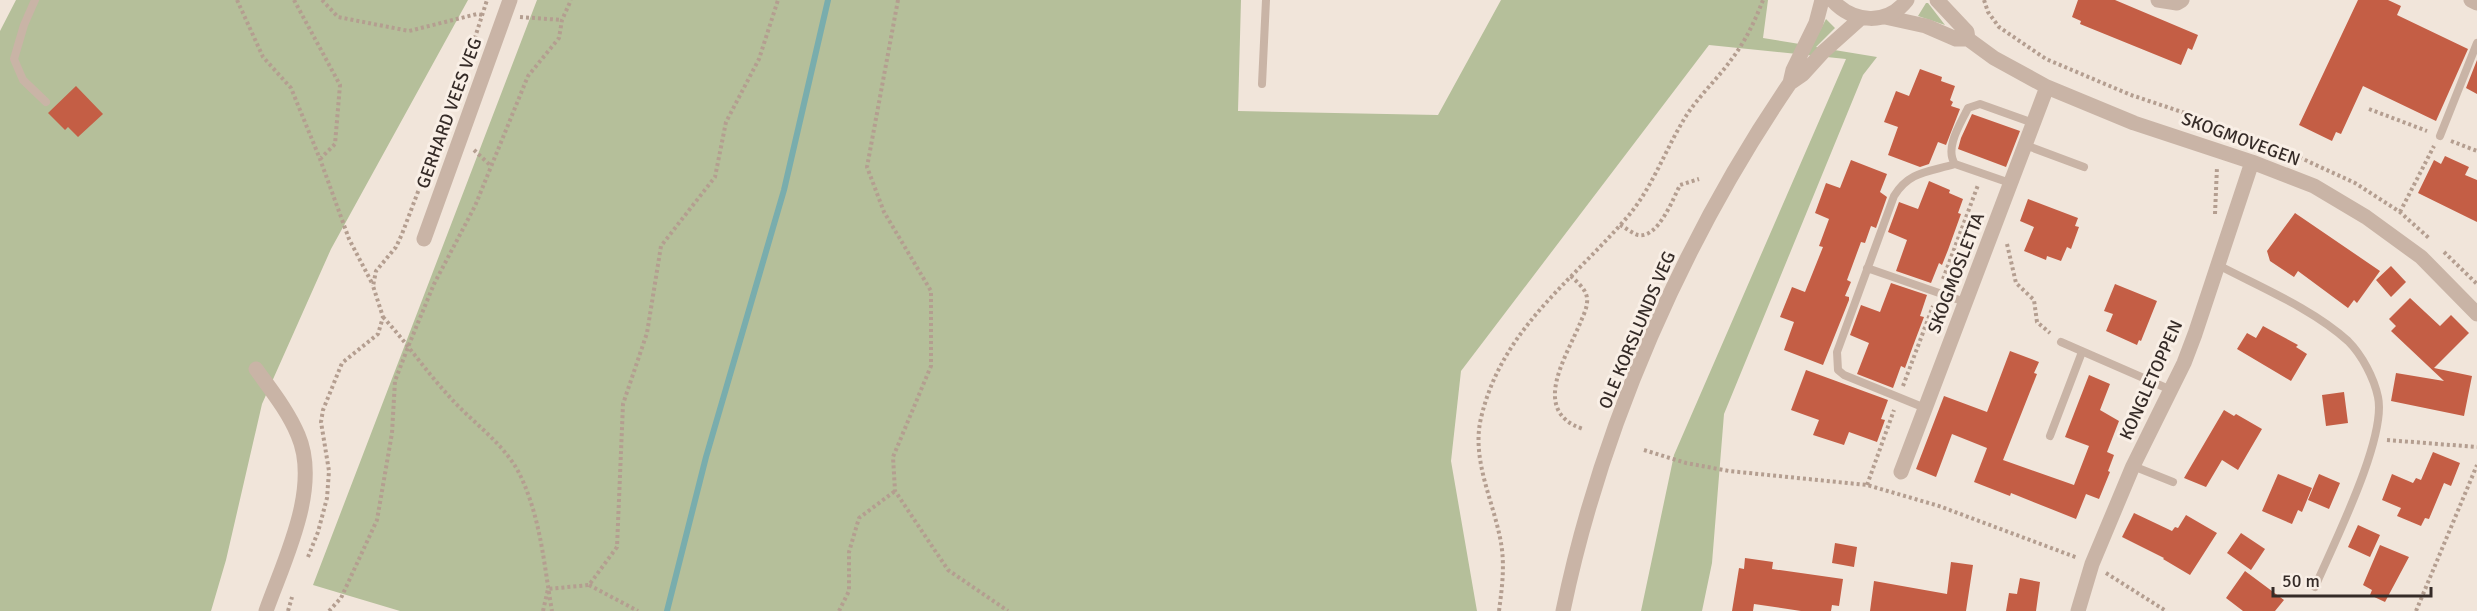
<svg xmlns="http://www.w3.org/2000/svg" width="2477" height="611" viewBox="0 0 2477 611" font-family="Signika,sans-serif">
  <rect width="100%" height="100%" fill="#f1e5da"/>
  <path fill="#b5bf9a" d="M16,0H468L331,249L262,404L226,560L211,611H0V31Z
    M537,0H1241L1238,111L1438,115L1501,0H1768L1763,38L1812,46L1826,19L1835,28L1816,47L1877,57L1863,75L1724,414L1712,563L1702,611H1641L1674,455L1846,59L1709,45L1461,371L1451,461L1477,611H400L313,585Z
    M1926,3H1928L1945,25L1918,16Z"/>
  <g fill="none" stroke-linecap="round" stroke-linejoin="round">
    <path stroke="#79adad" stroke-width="6" d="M667,611L706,457L784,190L828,0"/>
  </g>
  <path fill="#c45e45" d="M2078,0H2115L2198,35L2192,50L2188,48L2181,65L2080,24L2081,21L2072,17Z
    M2358,0H2388L2401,6L2397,15L2468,49L2436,121L2363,86L2341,134L2336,132L2332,141L2299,125Z
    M2477,60V94L2466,88Z
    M1920,69L1942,77L1941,81L1955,86L1950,100L1953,102L1951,106L1960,109L1946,145L1938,142L1929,164L1920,167L1888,155L1898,127L1884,122L1896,91L1909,96Z
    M76,86L103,114L78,137L68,127L65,130L48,113Z
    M1972,114L2020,131L2006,167L1958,149L1961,138Z
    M2445,156L2469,167L2465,175L2477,180V222L2418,193L2434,160L2441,164Z
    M1851,160L1887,174L1880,192L1887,197L1876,228L1871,226L1865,243L1861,242L1847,280L1851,282L1845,296L1849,297V300L1823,365L1784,350L1794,322L1780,317L1792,287L1805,292L1823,247L1819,246L1829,219L1815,213L1826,183L1840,188Z
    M1929,181L1950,190L1949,193L1963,199L1958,213L1961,214L1948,250L1942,265L1939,263L1931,283L1896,271L1907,240L1888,232L1899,202L1918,209Z
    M2028,199L2078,218L2075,226L2079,227L2071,249L2067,247L2061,261L2047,256L2046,260L2024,251L2034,227L2020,221Z
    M2295,213L2380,271L2357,303L2354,300L2348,308L2298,271L2294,277L2270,261L2267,251Z
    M2391,266L2406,282L2391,297L2376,280Z
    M1891,283L1927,295L1920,316L1924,317L1913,346L1905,368L1901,366L1893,388L1857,374L1869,343L1850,335L1861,305L1880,312Z
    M2115,284L2157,301L2141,341L2139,340L2137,345L2106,331L2113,314L2104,311Z
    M2410,298L2440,326L2451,315L2469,333L2434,368L2472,376L2464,416L2391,401L2396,373L2444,381L2391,331L2396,326L2389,319Z
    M2263,326L2298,345L2296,347L2307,354L2291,381L2237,349L2247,333L2256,338Z
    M2010,351L2039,362L2034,373L2037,374L2003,460L2074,485L2089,446L2065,437L2089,375L2110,384L2100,410L2119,421L2107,452L2114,455L2108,471L2110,472L2099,499L2086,494L2076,519L2011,493L2010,496L1974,482L1987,448L1952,434L1936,477L1916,469L1944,396L1987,412Z
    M1806,370L1888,400L1881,419L1885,420L1877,442L1849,432L1844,445L1813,435L1819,420L1791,410Z
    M2344,392L2348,423L2326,426L2322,395Z
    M2224,410L2234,416L2236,414L2262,429L2238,470L2222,460L2206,487L2184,478Z
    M2433,452L2460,463L2451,486L2444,483L2429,519L2425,518L2421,526L2397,516L2401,508L2382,500L2392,474L2413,483L2416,478L2421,480Z
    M2278,474L2312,488L2302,512L2298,510L2292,524L2262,511Z
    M2319,474L2340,483L2329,509L2308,500Z
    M2134,513L2172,531L2175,527L2178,528L2186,515L2217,533L2190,575L2163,559L2164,558L2122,537Z
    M2358,525L2380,535L2370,557L2348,547Z
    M2241,533L2265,549L2251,570L2227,553Z
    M1835,543L1857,547L1854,567L1832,563Z
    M2380,545L2409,557L2385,602L2370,595L2372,590L2363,585Z
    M1745,558L1773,562L1772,569L1843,579L1839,606L1832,605L1831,611H1801L1754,604L1753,611H1732L1739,568L1744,569Z
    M1951,562L1973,565L1966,611H1870L1874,581L1947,594Z
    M2245,571L2284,600L2275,611H2243L2226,598Z
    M2020,578L2040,582L2036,611H2006L2009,593L2017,594Z"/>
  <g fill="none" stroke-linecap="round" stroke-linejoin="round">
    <path stroke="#b49e90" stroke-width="4" stroke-dasharray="3 3" stroke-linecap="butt" d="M237,0L263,57L291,88L320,159L349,239L373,285
      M294,0L340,85L335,144L321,158
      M322,0L338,17L409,31L477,14L483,15
      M898,0L867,167L884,212L931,291V366L893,457L895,491L948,570L1008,611
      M1984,0L1988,12L1999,27L2046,59L2131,95L2224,126L2277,147L2355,183L2400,212L2430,239
      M520,17L562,20
      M471,50L487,0
      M2369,109L2427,131
      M2451,141L2477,151
      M474,150L491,166
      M2400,212L2434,146
      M2215,214L2217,167
      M1620,225C1626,228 1632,233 1638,235C1658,239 1673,199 1680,185L1699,179
      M2007,244L2016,283L2034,300L2037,322L2050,333
      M2444,252L2477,284
      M1571,276C1577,282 1586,289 1587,298C1588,306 1584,314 1581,321C1567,356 1529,411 1583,429
      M1943,279L1978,185
      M383,317C406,342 425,370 448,395C471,422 506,444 521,477C541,520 544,565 552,611
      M1903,386L1933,306
      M2387,440L2477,447
      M1644,450L1686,463L1729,471L1867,485L1939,506L2078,558
      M1867,485L1894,410
      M308,557L318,532L327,498L329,471L321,422L323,410L342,363L378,334L383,317L373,286L376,271L396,247L402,234L458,86
      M2106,573L2166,611
      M589,585L638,611
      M288,611L292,597
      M329,611L341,598L377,520L392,433L395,381L408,347L434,284L475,206L528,76L559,38L562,20L571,0
      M543,611L548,589L589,585L617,547L623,404L647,333L661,246L715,177L726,122L759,59L778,0
      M839,611L849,591V552L859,518L895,491
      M1499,611C1502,588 1505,566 1501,543C1494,502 1471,460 1481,418C1502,328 1573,281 1629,215C1654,185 1667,145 1688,113C1701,94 1718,78 1731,60C1745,42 1755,21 1763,0
      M2416,611L2477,465"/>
    <path stroke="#c9b4a6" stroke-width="8" d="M35,0L24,25L14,59L23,80L46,102
      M1262,84L1266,0
      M2440,136L2477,43
      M2025,145L2084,167
      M2010,183L1955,164C1944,148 1961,123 1968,108L1980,104L2033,123
      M2218,265C2260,287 2313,309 2348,341C2362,355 2374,378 2378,397C2387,438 2333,545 2315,587
      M1867,268L1965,302
      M2061,342L2171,390
      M1925,408L1844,375L1838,370L1837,352L1894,196C1909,171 1929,172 1955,164
      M2050,436L2082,352
      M2133,466L2173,482"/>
    <path stroke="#c9b4a6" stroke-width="15" d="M1937,0L1967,32L1968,39
      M2158,0L2177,3L2182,0
      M2471,0L2477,3
      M1885,17L1926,26L1956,39H1968L1994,58L2047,87L2134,123L2252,162L2314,186L2366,217L2421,257L2477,314
      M424,239L510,0
      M256,369C271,390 288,411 298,435C321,488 284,560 266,611
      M1901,472L2047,87
      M2078,611L2092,564L2133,466L2184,363L2195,334L2252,162"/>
    <path stroke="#c9b4a6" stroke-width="15" d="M1832,0C1853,23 1887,26 1907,0
      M1790,83L1793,70L1816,23L1822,0
      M1563,611C1601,427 1684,238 1790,83L1803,74L1823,52L1861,18"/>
  </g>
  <g text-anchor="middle" stroke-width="6" stroke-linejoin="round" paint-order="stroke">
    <g font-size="18" fill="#352b27" stroke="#f9efe6">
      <text transform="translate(449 113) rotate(-70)" y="6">GERHARD VEES VEG</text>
      <text transform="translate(2241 139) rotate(20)" y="6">SKOGMOVEGEN</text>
      <text transform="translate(1956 273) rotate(-69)" y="6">SKOGMOSLETTA</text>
      <text transform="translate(1637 330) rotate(-67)" y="6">OLE KORSLUNDS VEG</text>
      <text transform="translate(2151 380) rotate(-66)" y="6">KONGLETOPPEN</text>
    </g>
  </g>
  <path d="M2273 587v9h158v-9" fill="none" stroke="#352b27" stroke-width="3"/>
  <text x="2282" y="587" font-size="18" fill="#352b27" stroke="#f9efe6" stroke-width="4.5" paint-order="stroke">50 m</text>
</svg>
